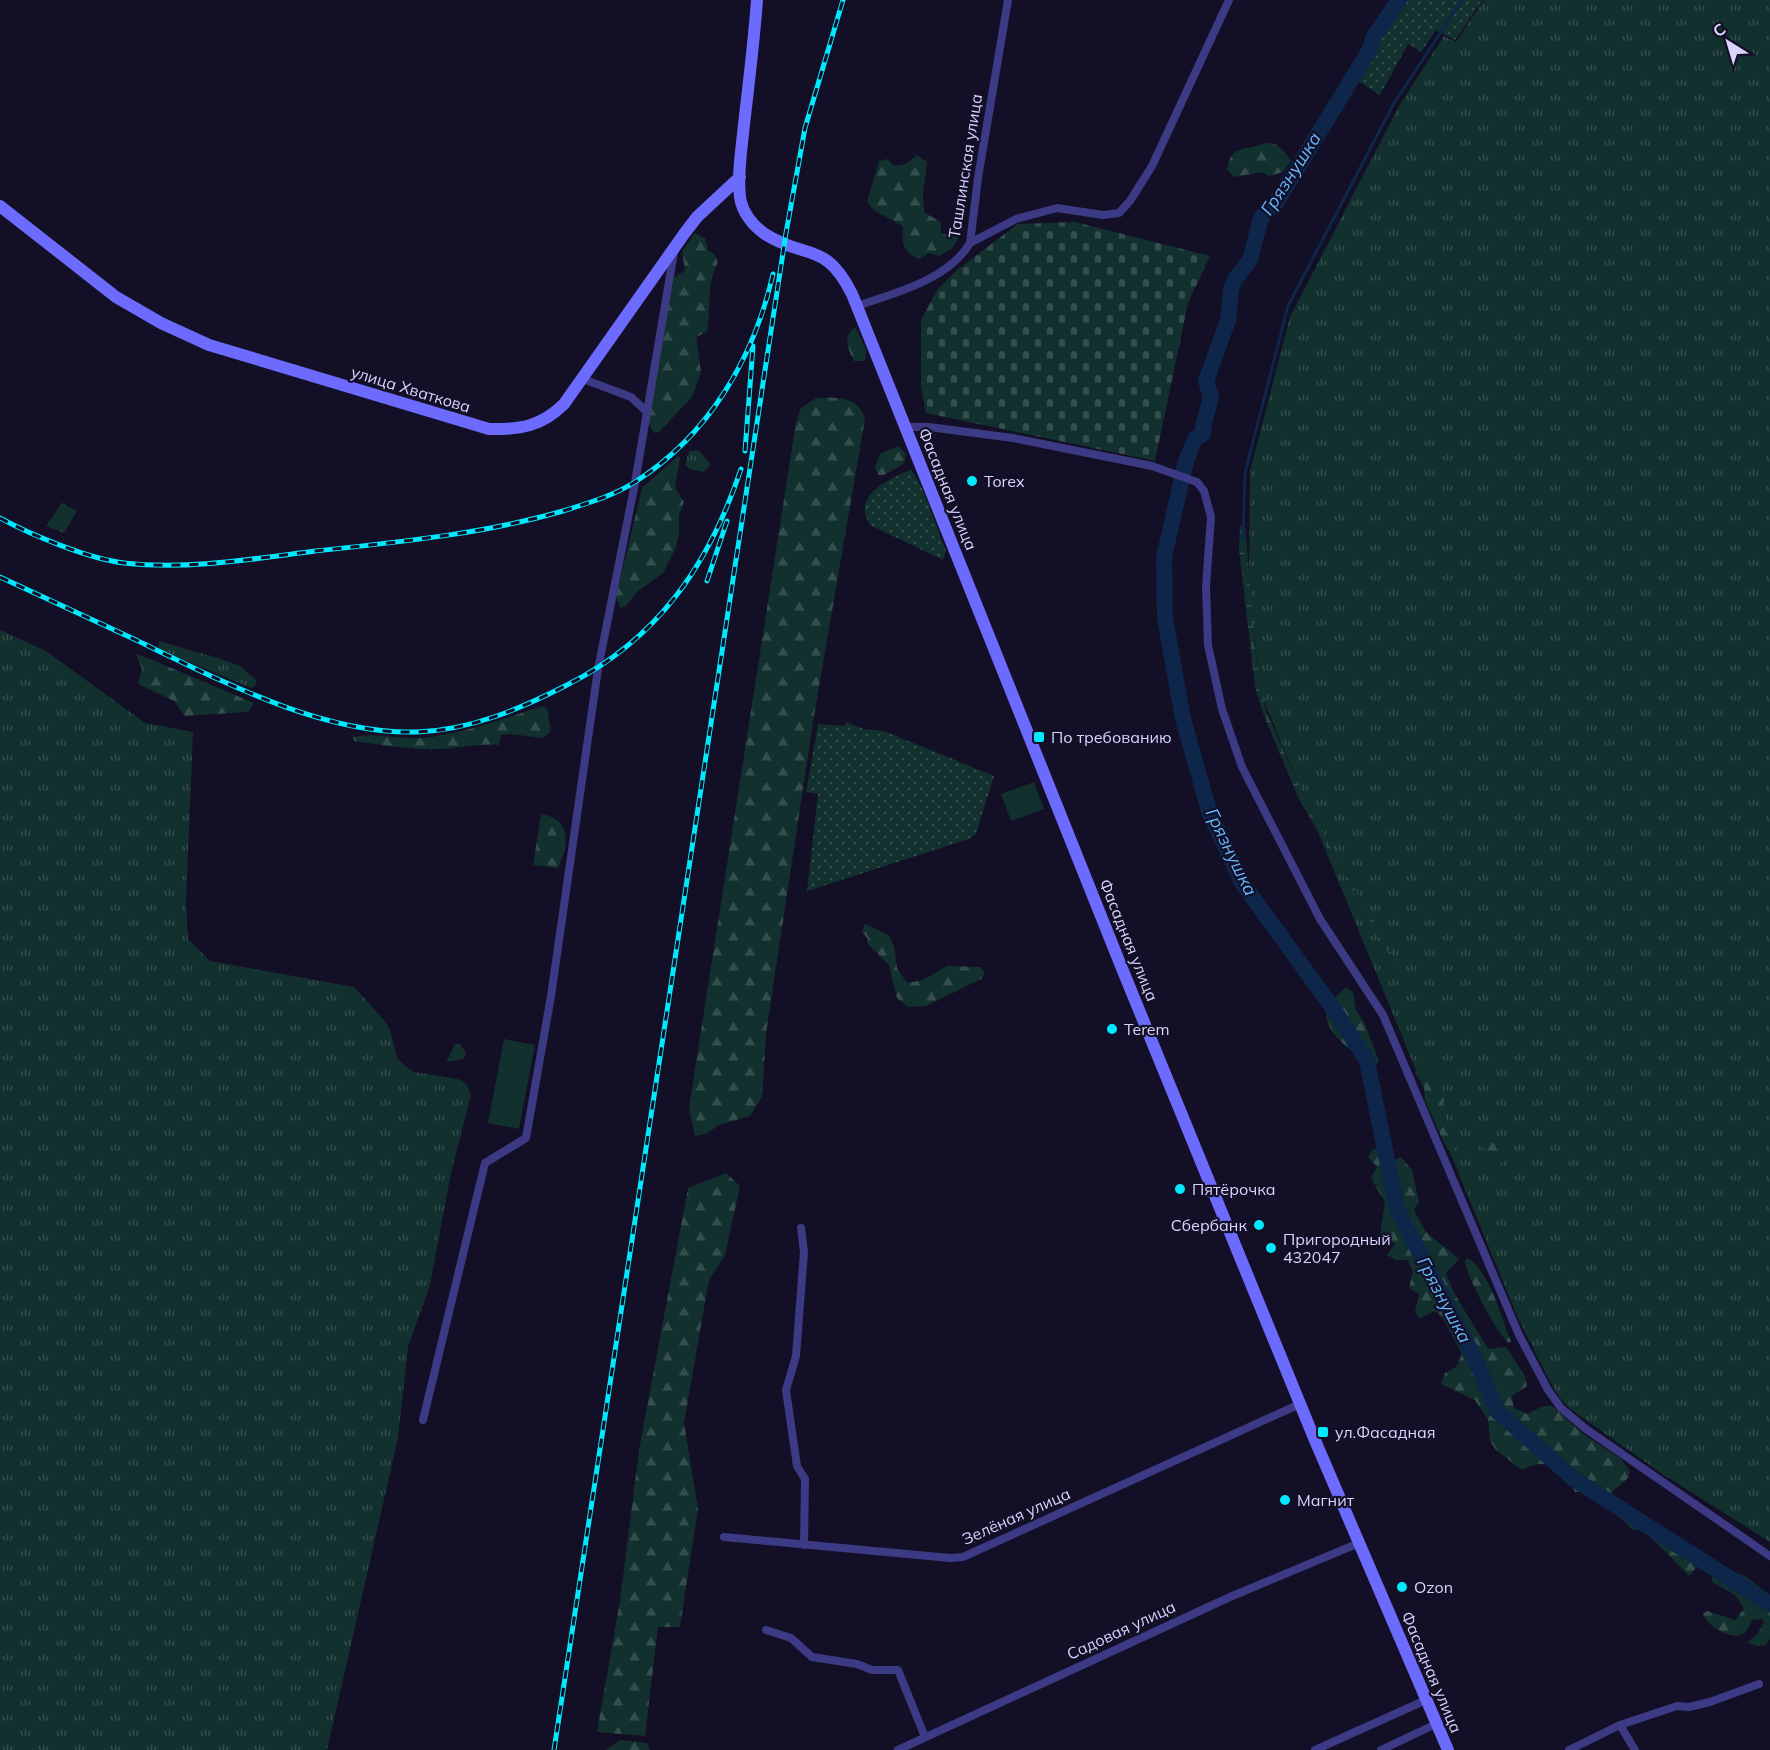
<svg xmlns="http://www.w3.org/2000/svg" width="1770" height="1750" viewBox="0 0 1770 1750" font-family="Mulish,sans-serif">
  <defs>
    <pattern id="grass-tufts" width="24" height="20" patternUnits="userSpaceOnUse" patternTransform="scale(1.5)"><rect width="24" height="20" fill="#12302e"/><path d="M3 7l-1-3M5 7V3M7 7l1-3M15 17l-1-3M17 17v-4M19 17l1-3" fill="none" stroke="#344d4d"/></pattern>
    <pattern id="forest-firs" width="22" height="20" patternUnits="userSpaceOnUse" patternTransform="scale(1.5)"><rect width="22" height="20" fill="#12302e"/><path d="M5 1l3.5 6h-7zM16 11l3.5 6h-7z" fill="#344d4d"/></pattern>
    <pattern id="wetland-marsh" width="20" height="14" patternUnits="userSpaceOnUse" patternTransform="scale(1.5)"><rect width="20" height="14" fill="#12302e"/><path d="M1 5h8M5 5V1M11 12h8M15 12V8" fill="none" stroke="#344d4d"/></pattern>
    <pattern id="cemetery-stones" width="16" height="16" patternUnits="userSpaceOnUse" patternTransform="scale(1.5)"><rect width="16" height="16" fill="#12302e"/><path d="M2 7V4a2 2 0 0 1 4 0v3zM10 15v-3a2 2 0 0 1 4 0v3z" fill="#344d4d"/></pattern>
    <pattern id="garden-dots" width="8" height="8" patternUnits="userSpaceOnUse" patternTransform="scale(1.5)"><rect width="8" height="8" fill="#12302e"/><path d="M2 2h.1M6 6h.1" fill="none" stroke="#344d4d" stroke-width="1.8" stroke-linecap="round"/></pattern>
  </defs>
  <rect width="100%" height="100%" fill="#130f26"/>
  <path fill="url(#grass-tufts)" d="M1484,0H1770V1542L1664,1475L1570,1409L1559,1397L1548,1378L1518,1318L1260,691L1249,579L1250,471L1290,317L1399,106L1444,36L1456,42Z
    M698,450L711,464L704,472L690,469L685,465L689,451Z
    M62,503L77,511L64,533L46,526Z
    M0,630L46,651L145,723L193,732L186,902L188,939L210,961L354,987L384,1020L390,1030L397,1058L405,1066L414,1072L458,1079L466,1084L471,1094L451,1173L430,1285L408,1347L398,1438L327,1750H0Z
    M159,641L221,659L240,666L257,681L254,687L251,688L158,649Z"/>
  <path fill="url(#forest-firs)" d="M1264,143C1278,142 1284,150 1291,161L1283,172L1269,176L1262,172L1234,177L1227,169C1232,143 1245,152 1264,143Z
    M917,155L927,162C926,180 920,196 925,213L941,222V234L953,235L959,238L952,248L939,256L929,253L919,259C902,252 902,243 903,226L875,211L867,202L879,161L887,159L894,166L906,164Z
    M695,233L705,238L708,250L714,254L718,262C705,289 712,303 707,332L696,337L701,372L692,397L659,432L654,433L648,422L674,277L685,271L682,251Z
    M855,327L866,349L865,361H854C848,349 842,337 855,327Z
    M816,398C835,397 859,396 865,419L813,722L766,1034L762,1097L750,1116L719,1125L706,1134L695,1136L689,1108L796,422L801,408Z
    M898,446L906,454L904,464L884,475H878L875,467L880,454Z
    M678,456L680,458L675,487L684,502L679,515V533L676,547L663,573L638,591L626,606L620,608L616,597L642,488Z
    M136,654L143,656L254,703L248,712L185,716L174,701L138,684L142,669Z
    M542,706L547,709L551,731L543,738L510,734L501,735L499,745C478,743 459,749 438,749C410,750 382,745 354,741L353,737C378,732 398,740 422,738C462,734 503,719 542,706Z
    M541,814C572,819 569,845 558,868L533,865Z
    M865,924L889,935L894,946L897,968L907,983L923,980L947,966L980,967L985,973L981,979L926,1006L908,1007L897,998L889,965L867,943L868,939L862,932Z
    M1346,987L1353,992L1356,1010L1364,1022L1379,1061L1374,1067C1358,1055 1321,1034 1327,1009C1330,1001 1340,993 1346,987Z
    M460,1044L466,1053L463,1059L446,1062L455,1045Z
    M1424,1062L1437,1071L1438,1085L1444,1098L1443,1110L1457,1145L1456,1151L1453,1153L1447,1149L1425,1101L1424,1084L1415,1074L1417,1066Z
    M1487,1134C1499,1138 1504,1146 1504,1159L1498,1167C1487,1162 1483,1152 1482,1141Z
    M1374,1148L1391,1162L1401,1157L1412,1170L1419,1202L1414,1210L1426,1232L1459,1259L1446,1273L1454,1293L1488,1349L1506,1347L1525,1376L1527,1386L1512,1396L1514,1408L1527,1414L1543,1406H1552L1585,1435L1621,1459L1630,1471L1628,1478L1611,1493C1622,1509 1662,1527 1680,1538L1684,1543L1683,1553L1687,1560L1694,1561L1696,1568L1689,1576L1645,1531L1632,1529L1604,1502L1597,1504C1592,1494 1585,1492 1575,1492L1572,1487L1574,1480C1556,1465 1544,1458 1522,1470L1496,1450L1490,1441L1488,1420L1475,1400L1441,1384L1445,1373L1456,1367L1462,1354L1442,1317L1435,1311L1420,1318L1415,1312L1419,1294L1409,1288L1413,1271L1407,1260H1396L1387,1255L1395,1244L1380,1236L1385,1202L1371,1178L1377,1167L1368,1157Z
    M726,1173L740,1186L725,1255L709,1280L684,1423L698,1509L680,1627H658L645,1736L597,1732L620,1601L639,1450L688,1188Z
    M1468,1258C1492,1275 1500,1316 1511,1341L1509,1343C1498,1336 1464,1272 1465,1260Z
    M1719,1566L1747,1577L1770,1596V1639L1766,1645L1757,1646L1747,1642L1757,1635L1764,1622L1762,1619L1752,1620C1750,1624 1748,1630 1744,1633C1732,1642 1707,1626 1703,1614L1707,1611L1735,1620L1744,1609L1735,1595L1712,1582V1573Z
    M620,1740L647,1743L650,1750H606Z"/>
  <path fill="url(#wetland-marsh)" d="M1240,525L1245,526L1256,656L1265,708L1309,809L1395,959L1399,967L1397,968L1299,799L1264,716L1255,687L1239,549Z"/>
  <path fill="url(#cemetery-stones)" d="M1075,222L1210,256L1188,303L1155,461L926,413L921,387V320L937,290L958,269L1018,224Z"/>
  <path fill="#12302e" d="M1034,782L1044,809L1011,821L1001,794Z
    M504,1039L535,1045L519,1129L488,1123Z"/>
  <path fill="url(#garden-dots)" d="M1406,0H1483L1455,40L1436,30L1421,52L1408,44L1380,95L1355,79Z
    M911,469L923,490L946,551L943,560L870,525C851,494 889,480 911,469Z
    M846,722L863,729L884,731L994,776L976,834L969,839L807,891L818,794L806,792L818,724L844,726Z"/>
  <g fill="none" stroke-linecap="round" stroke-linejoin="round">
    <path stroke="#0e264a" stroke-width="3" d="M1243,539L1245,473L1288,306L1394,103L1462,0"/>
    <path stroke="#0e264a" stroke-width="16" d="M1399,0L1374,36L1369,51L1274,206L1268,209L1261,218L1250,260L1235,279L1231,289L1228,320L1206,381L1211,397L1203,427V434L1195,439L1186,461L1164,557L1165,618L1183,719L1210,814L1243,884L1335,1011L1367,1061L1397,1209L1474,1357L1497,1411L1574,1479L1770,1604"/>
    <path stroke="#3c3a84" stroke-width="8" d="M970,243L1016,219L1057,208L1103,215L1119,213L1130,201L1152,166L1229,0
      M857,306C895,293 948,280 970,243L978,178L1008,0
      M583,379L631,397L646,411
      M905,427H929L1013,438L1152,466L1197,482L1204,491L1211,517L1206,587L1208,645L1222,709L1242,767L1320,919L1383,1015L1519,1335L1548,1390L1561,1408L1586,1429L1770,1556
      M801,1228L804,1252L796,1356L786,1390L797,1466L805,1479L804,1545
      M423,1420L485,1163L526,1138L551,996L598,669L635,483L674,252
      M724,1537L950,1558L963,1557L1300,1404
      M766,1630L791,1638L812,1657L857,1664L872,1670H898L925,1737
      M1620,1725L1635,1750
      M898,1750L1230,1597L1359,1543
      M1315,1750L1426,1700
      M1381,1750L1436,1724
      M1569,1750L1620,1725L1677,1706L1689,1707L1710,1702L1759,1684"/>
    <path stroke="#6c6bfe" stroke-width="12" d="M757,0C754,41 749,82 744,124C742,147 737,174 740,197C742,212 753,226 765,234C805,260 825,240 852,294L1121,966L1314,1438L1448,1750
      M0,206L116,297L161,323L209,345L489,429C520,430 542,426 564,404L684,234L697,217L740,177"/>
    <defs>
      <path id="rail" d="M745,451L753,346
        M0,518C31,535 89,559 124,563C188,570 252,559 315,551C399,542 483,534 563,511C588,503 613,496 635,482C709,435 754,358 773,274
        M0,577C45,598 91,619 136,640C219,680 323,735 417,732C471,730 520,709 567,685C658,639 709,565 741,469
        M707,581L727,521
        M554,1750L786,233L805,128L843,0"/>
    </defs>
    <use href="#rail" stroke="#01e9fe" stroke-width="5"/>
    <use href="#rail" stroke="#130f26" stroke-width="3" stroke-dasharray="9" stroke-linecap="butt"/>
  </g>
  <g fill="#01e9fe" stroke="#130f26" stroke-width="2">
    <circle cx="972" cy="481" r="6"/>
    <rect x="1033" y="731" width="12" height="12" rx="3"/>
    <circle cx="1112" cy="1029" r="6"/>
    <circle cx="1180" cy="1189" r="6"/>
    <circle cx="1259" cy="1225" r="6"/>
    <circle cx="1271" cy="1248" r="6"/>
    <rect x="1317" y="1426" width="12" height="12" rx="3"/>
    <circle cx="1285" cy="1500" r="6"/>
    <circle cx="1402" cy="1587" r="6"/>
  </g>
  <g text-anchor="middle" stroke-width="4.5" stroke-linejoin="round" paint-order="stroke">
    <g font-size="16" fill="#d8d4ff" stroke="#130f26">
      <text transform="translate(965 166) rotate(-81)" y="6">Ташлинская улица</text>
      <text transform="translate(411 389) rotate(17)" y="6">улица Хваткова</text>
      <text transform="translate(948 489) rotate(68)" y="6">Фасадная улица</text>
      <text transform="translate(1129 940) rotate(68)" y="6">Фасадная улица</text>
      <text transform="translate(1016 1516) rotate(-24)" y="6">Зелёная улица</text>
      <text transform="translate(1121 1630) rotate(-25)" y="6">Садовая улица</text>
      <text transform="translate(1432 1672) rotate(67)" y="6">Фасадная улица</text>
    </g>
    <g font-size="16" fill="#d8d4ff" stroke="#130f26" text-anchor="start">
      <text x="984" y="487">Torex</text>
      <text x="1051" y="743">По требованию</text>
      <text x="1124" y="1035">Terem</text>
      <text x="1192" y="1195">Пятёрочка</text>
      <text x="1247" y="1231" text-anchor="end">Сбербанк</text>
      <text x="1283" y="1245">Пригородный<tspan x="1283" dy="18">432047</tspan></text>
      <text x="1335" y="1438">ул.Фасадная</text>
      <text x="1297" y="1506">Магнит</text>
      <text x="1414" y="1593">Ozon</text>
    </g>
    <g font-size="18" font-style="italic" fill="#62b9fe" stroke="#130f26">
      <text transform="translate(1291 174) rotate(-57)" y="6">Грязнушка</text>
      <text transform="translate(1231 852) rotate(64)" y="6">Грязнушка</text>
      <text transform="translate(1444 1300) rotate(62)" y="6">Грязнушка</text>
    </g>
  </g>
  <g transform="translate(1728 42) rotate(323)" stroke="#130f26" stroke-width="4.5" paint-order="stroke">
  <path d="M0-4.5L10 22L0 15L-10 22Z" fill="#d8d4ff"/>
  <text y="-9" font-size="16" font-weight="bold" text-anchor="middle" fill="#d8d4ff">С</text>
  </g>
</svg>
